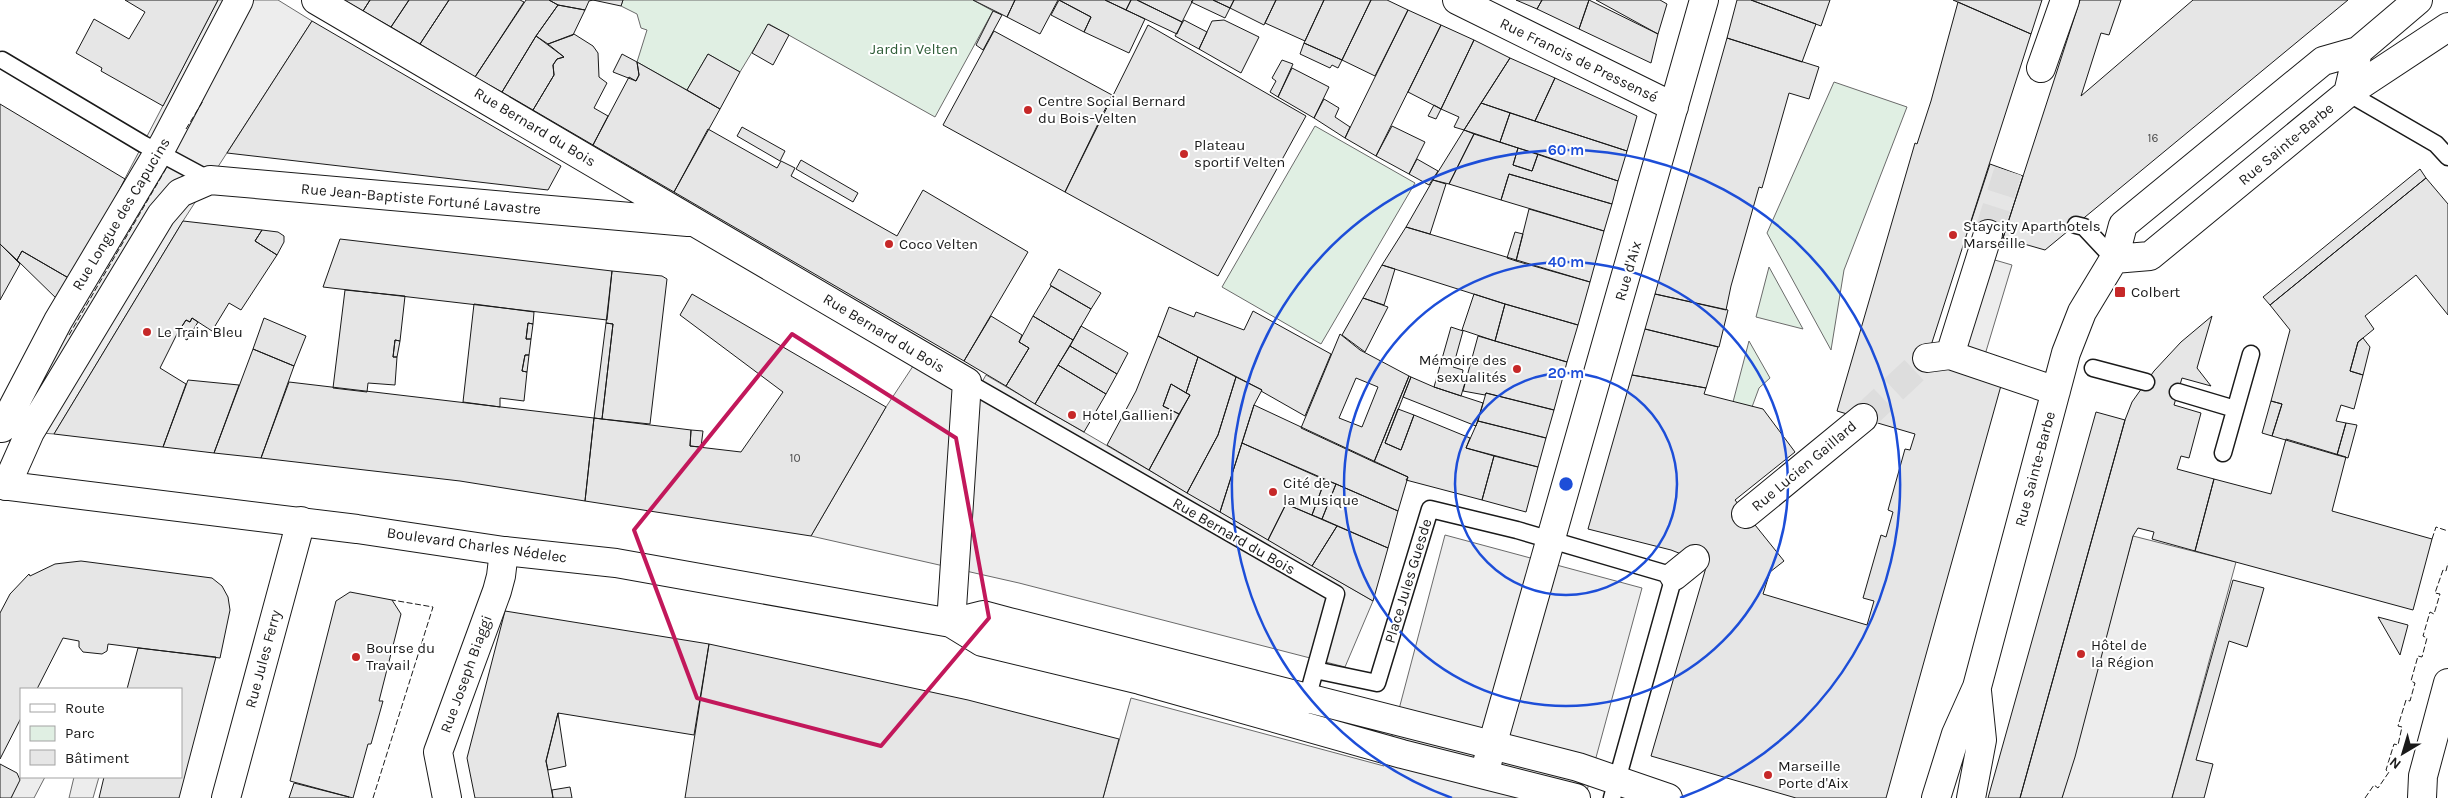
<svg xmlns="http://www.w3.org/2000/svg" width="2448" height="798" viewBox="0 0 2448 798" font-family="Karla,sans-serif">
  <rect width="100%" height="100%" fill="#fff"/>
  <path fill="#e0efe3" stroke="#6a6a6a" d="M623,0H973L993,11L935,117L769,24L740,72L708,54L687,90L637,62L647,30L641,28L637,14L621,6Z
    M1834,82L1907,107L1844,270L1831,350L1767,233Z
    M1315,126L1415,183L1321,344L1222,287Z
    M1769,267L1803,329L1756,317Z
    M1749,341L1770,378L1759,388L1752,407L1733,402Z"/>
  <path fill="#ededed" stroke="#6a6a6a" d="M218,0H278L312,21L183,221L54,434L30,432L0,408L72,280Z
    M1988,258L2012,265L1984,358L1961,351Z
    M921,354L978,389L986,375L1373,601L1345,667L1019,583L811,536L886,407Z
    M1445,535L1642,588L1585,798H1103L1131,698L1384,766Z
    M2133,536L2236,562L2172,798H2062Z
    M21,776L45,777L34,798H11Z
    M74,777H99L93,798H69Z"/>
  <path fill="#e6e6e6" stroke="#1a1a1a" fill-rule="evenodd" d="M125,0H218L163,106L101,71L102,68L76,53L94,19L129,39L145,12Z
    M344,0H370L363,11Z
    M370,0H409L391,27L363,11Z
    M409,0H449L420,44L391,27Z
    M449,0H520L524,2L475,77L420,44Z
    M526,0H549L558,5L536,36L502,92L475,77Z
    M549,0H593L589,1L585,10L558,5Z
    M593,0H623L621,6Z
    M973,0H1015L1007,17Z
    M1015,0H1058L1040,34L1007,17Z
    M1059,0H1105L1145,19L1129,53L1084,32L1091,17Z
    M1059,0L1091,17L1084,32L1051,15Z
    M1105,0H1131L1126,10Z
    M1131,0H1137L1182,22L1177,34L1126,10Z
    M1137,0H1193L1182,22Z
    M1193,0H1213L1230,8L1225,18L1191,2Z
    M1213,0H1234L1230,8Z
    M1234,0H1276L1264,25L1230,8Z
    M1276,0H1324L1305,41L1265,23Z
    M1324,0H1371L1342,60L1304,43Z
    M1371,0H1387L1408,10L1375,76L1342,60Z
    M1516,0H1542L1537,9Z
    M1542,0H1589L1579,29L1537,9Z
    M1589,0L1658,34L1651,63L1579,29Z
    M1596,0H1660L1667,4L1658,34Z
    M1737,0H1751L1816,24L1802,62L1727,38Z
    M1751,0H1830L1821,26Z
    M1953,0H2042L2031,34Z
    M2080,0H2121L2109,35L2101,33L2081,96L2193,0H2348L2045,250L2003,238Z
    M1958,2L2031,34L1927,358L2002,382L1886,798H1796L1651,756L1707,564L1671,550L1588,529L1632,375L1706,388L1704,394L1763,409L1795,452L1735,500L1784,561L1770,572L1763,594L1867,625L1874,601L1863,598L1881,535L1886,537L1893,512L1888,510L1905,449L1910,450L1915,434L1837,411L1915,143L1917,144L1931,101Z
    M558,5L585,10L573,35L548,44L536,36Z
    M1408,10L1441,25L1376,156L1345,138Z
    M993,11L1002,15L983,50L976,45Z
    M1184,20L1207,32L1199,49L1175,36Z
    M1224,20L1259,37L1241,73L1199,49L1212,21Z
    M312,21L561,166L548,190L227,153Z
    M768,24L789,35L773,65L752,53Z
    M1148,25L1306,116L1218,276L1065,192Z
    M1441,25L1474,40L1441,109L1408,92Z
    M994,31L1112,95L1065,192L943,125Z
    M574,34L593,46L598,53L599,77L607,83L594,108L608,116L593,145L533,110L554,75L553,65L557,59L564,57L548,44Z
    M536,36L564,57L557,59L553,65L554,75L533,110L502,92Z
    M1727,38L1819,67L1809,99L1789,93L1762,188L1759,187L1731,286L1726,310L1655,294Z
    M1474,40L1510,58L1464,130L1454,127L1459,117L1441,109Z
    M1304,43L1342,60L1338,68L1332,65L1330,68L1300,54Z
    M622,54L637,62L639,75L636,81L613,72Z
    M708,54L740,72L720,109L687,90Z
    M1510,58L1555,78L1535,121L1481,103Z
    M1282,60L1293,64L1278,97L1270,92L1276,81L1272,78Z
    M637,62L720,109L674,192L593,145L629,77L636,81L639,75Z
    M1292,68L1329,87L1314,118L1278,97Z
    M1555,78L1637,116L1627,151L1535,121Z
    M1324,99L1339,108L1335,117L1350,127L1345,138L1314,118Z
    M1481,103L1510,113L1500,142L1464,130Z
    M0,104L125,179L72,280L22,251L17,260L0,244Z
    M1434,105L1441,109L1436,119L1428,116Z
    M1510,113L1627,151L1618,181L1500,142Z
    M1392,126L1425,142L1409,174L1376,156Z
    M742,127L785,151L780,161L737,136Z
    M708,129L777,168L781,161L795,168L791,176L897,236L923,190L1028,252L964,361L674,192Z
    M1464,130L1474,134L1449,184L1433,180Z
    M1474,134L1518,148L1513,165L1532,171L1538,154L1618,181L1612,204L1509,174L1501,200L1449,184Z
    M1518,148L1538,154L1532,171L1513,165Z
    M1417,159L1438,171L1429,185L1409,174Z
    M801,160L858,193L853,202L796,169Z
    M1990,164L2023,176L2003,238L1969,228Z
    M2420,169L2426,178L2270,305L2263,297Z
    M1509,174L1612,204L1604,231L1501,200Z
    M2426,178L2448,204V315L2416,275L2365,316L2374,329L2358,342L2350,371L2363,375L2354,409L2341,405L2336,421L2346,423L2337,455L2272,436L2282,404L2271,401L2290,330L2270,305Z
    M1433,180L1446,184L1430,234L1406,227Z
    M1529,209L1604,231L1590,282L1516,261Z
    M183,221L262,230L255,241L277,255L241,310L229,303L212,331L192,318L190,322L186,320L177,334L160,368L186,384L163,447L54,434Z
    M1406,227L1590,282L1578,325L1505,304L1382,265Z
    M262,230L278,232L284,236V242L277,255L255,241Z
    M1515,232L1523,234L1516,261L1507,258Z
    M340,239L612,271L607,320L323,287Z
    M0,244L20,264L0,300Z
    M22,251L72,280L60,302L17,260Z
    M1382,265L1395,269L1384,305L1363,298Z
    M1059,269L1101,293L1091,309L1050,285Z
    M612,271L662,276L667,279L650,424L602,419L613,324L606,323Z
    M1051,286L1091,309L1073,340L1033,316Z
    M345,290L405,296L400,341L395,340L393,357H397L395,385L368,383L367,392L333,388Z
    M692,294L886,407L811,536L585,501L594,418L691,430L690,446L741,452L783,392L680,315Z
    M1474,294L1505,304L1495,341L1462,330Z
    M1655,294L1728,310L1719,347L1645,329Z
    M1363,298L1388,307L1365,352L1342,335Z
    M474,304L534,312L533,324L528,323L526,339H531L529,355H525L522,371L527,372L524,401L500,398V407L463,402Z
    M1505,304L1578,325L1567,362L1495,341Z
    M1169,307L1194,317L1196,312L1244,330L1253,311L1331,354L1305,416L1261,391L1262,390L1158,336Z
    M991,316L1022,335L1019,342L1029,348L1006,386L964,361Z
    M1033,316L1073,340L1035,404L1006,386L1029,348L1019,342Z
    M2212,316L2197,368L2211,386L2182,378L2174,405L2201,413L2189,458L2181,456L2177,469L2214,479L2195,551L2152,539L2154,532L2138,528L2133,536L2075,757L2062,798H2020L2125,420L2132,402L2154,371L2181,342Z
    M192,318L198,322L187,340L177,334L186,320L190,322Z
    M264,318L306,336L294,366L253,349Z
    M528,323L533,324L531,339H526Z
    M606,323L613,324L602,419L594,418Z
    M1081,326L1128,353L1117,374L1070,346Z
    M1451,327L1463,331L1453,367L1463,370L1462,376H1467L1461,396L1434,387Z
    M1645,329L1718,347L1706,388L1632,375Z
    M1340,334L1360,350L1409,376L1374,462L1301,428ZM1356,378L1378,387L1362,427L1339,418Z
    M1158,336L1198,357L1186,393L1171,384L1163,406L1179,414L1149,470L1107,445L1136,391Z
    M1478,336L1567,362L1554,410L1486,393L1485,395L1463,391Z
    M2363,338L2370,347L2363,375L2350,371L2358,342Z
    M395,340L400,341L397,357H393Z
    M1070,346L1117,374L1106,394L1058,365Z
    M253,349L294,366L261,458L214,453Z
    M525,355H529L527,372L522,371Z
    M1198,357L1236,377L1218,435L1187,493L1149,470L1190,395L1186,393Z
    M1058,365L1106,394L1084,432L1035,404Z
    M1409,376L1411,377L1385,443L1401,450L1414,415L1470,438L1466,448L1494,456L1482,500L1406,480L1408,477L1374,462Z
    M1236,377L1262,390L1254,405L1220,512L1187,493L1218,435Z
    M1411,377L1434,387L1483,403L1476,426L1403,397Z
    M188,380L239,385L214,453L163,447Z
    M289,382L594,418L585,501L460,481L261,458Z
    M1171,384L1190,395L1179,414L1163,406Z
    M1486,393L1554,410L1546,438L1478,421Z
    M2271,401L2282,404L2272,436L2262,433Z
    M1254,405L1408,477L1398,511L1242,443Z
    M1398,409L1414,415L1401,450L1385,443Z
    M2096,412L2125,420L2020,798H1988Z
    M1478,421L1546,438L1538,467L1466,448Z
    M2346,423L2357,425L2348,458L2337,455Z
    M691,430L703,431L701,447L690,446Z
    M2286,439L2346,457L2332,511L2432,539L2413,610L2195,551L2214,479L2271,494Z
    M1242,443L1325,480L1312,515L1286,504L1268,540L1220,512Z
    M1494,456L1538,467L1526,512L1482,500Z
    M1325,480L1336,484L1322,519L1312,515Z
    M1336,484L1398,511L1388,548L1322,519Z
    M1286,504L1337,526L1312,566L1268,540Z
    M1337,526L1388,548L1373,601L1312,566Z
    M81,561L212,578L222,586L228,597L230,610L220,658L108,644L107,651L102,654L83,652L79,647V641L63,638L37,689H21V718L0,759V613L10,594L29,574L30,576L55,564Z
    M2233,580L2264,588L2247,647L2229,641L2196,760L2213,764L2204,798H2172Z
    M350,592L392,600L401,614L379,701H383L371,744H368L353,798L290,781L336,601Z
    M505,611L709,644L694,735L558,713L546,761L553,798H475L467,758Z
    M2378,617L2408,625L2400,655Z
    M709,644L968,700L1119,739L1103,798H685Z
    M138,648L216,657L179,798H99L104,777H181V689H127Z
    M558,713L566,766L548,770L546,761Z
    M0,764L17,773L20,780L11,798H0Z
    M294,783L349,797V798H289Z
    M570,787L572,798H553L552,790Z"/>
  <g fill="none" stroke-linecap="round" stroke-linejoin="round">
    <path stroke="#ddd" stroke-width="28" stroke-dasharray="28 14" stroke-linecap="butt" d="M1988,234L2008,171
      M1863,418L1927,358"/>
    <defs>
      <path id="lane" d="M2,60L143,144L210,180
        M2348,93L2436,144L2448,157
        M2076,225L2084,227L2114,259
        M2093,368L2146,382
        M967,382L1336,594L1305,706
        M2178,392L2235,409
        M2223,453L2251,354
        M1315,670L1377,683L1430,509L1517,530L1674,576L1612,798"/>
      <path id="street" d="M316,0L967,382L951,623
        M1457,0L1674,107
        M2041,68L2065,0
        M2348,93L2448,27
        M1988,234L1950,355L2056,391
        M2114,259L2150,256L2348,93L2358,51
        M1927,358L1950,355
        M2,428L58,321L164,143L239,0
        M6,486L30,432L161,215L180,193L210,180L688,222
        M1746,514L1863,418
        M1674,576L1695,559
        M1484,774L1704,0
        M226,798L301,521
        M447,798L438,752L497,591L501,576L504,551
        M1936,798L1956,734L1977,687L2066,353L2082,312L2114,259L2123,225L2323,61L2358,51L2418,0
        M1971,798L1982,740L1977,691
        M2422,798L2423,776L2448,683"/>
      <path id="secondary" d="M0,485L357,529L504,551L616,563L951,623L982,642L1140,680L1402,754L1576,798
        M951,623L983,615L1009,622L1578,767L1668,798"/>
    </defs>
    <use href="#lane" stroke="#1a1a1a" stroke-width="19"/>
    <use href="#street" stroke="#1a1a1a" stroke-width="30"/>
    <use href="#secondary" stroke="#1a1a1a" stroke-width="30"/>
    <use href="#lane" stroke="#fff" stroke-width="16"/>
    <use href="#street" stroke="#fff" stroke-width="28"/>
    <use href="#secondary" stroke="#fff" stroke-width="28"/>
    <path stroke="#1a1a1a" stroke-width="1" stroke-dasharray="6 2.5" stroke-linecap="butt" d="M186,129L203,101
      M69,335L167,167
      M2432,539L2436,527L2448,531
      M373,798L433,607L392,600
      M2365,798L2374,785L2378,788L2389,772L2386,770L2394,744L2398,745L2402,727L2398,726L2406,700L2410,701L2415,683L2411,681L2418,656L2422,657L2427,638L2423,636L2430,612L2434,614L2440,594L2435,593L2443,570L2446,571L2448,563"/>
  </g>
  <path fill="none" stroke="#c2185b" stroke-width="4" stroke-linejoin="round" d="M792,334L956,438L989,618L881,746L697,698L634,530Z"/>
  <g fill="none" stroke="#1d4ed8" stroke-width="2.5">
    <circle cx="1566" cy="484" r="111"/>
    <circle cx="1566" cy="484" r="222"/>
    <path d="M1452 798A334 334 0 1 1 1680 798"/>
  </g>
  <g fill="#c62828" stroke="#fff" stroke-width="2">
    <circle cx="1028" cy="110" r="5"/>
    <circle cx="1184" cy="154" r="5"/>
    <circle cx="1953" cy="235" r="5"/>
    <circle cx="889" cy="244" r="5"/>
    <rect x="2114" y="286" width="12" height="12" rx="2.5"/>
    <circle cx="147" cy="332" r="5"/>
    <circle cx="1517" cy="369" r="5"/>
    <circle cx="1072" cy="415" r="5"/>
    <circle cx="1273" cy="492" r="5"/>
    <circle cx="2081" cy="654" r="5"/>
    <circle cx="356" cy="657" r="5"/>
    <circle cx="1768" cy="775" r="5"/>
  </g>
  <g text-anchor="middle" stroke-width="4" stroke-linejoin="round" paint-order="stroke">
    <g font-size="12" fill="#4d4d4d">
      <text x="2153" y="142">16</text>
      <text x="795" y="462">10</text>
    </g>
    <g font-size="15" fill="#2b5a34" stroke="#fff">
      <text x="914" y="54">Jardin Velten</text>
    </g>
    <g font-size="15" fill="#1a1a1a" stroke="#fff">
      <text transform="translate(1579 60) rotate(26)" y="5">Rue Francis de Pressensé</text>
      <text transform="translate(535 127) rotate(31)" y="5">Rue Bernard du Bois</text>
      <text transform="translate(2286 144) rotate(-40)" y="5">Rue Sainte-Barbe</text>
      <text transform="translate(421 199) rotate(5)" y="5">Rue Jean-Baptiste Fortuné Lavastre</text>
      <text transform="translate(121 214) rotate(-59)" y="5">Rue Longue des Capucins</text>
      <text transform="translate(1628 271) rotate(-74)" y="5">Rue d'Aix</text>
      <text transform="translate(884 333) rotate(31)" y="5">Rue Bernard du Bois</text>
      <text transform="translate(1804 466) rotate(-40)" y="5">Rue Lucien Gaillard</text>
      <text transform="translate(2035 469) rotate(-75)" y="5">Rue Sainte-Barbe</text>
      <text transform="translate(1234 536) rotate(30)" y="5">Rue Bernard du Bois</text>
      <text transform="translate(477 545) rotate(8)" y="5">Boulevard Charles Nédelec</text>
      <text transform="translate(1408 581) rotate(-73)" y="5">Place Jules Guesde</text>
      <text transform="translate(263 659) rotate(-75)" y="5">Rue Jules Ferry</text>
      <text transform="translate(466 674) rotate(-70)" y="5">Rue Joseph Biaggi</text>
    </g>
    <g font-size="15" fill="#1a1a1a" stroke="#fff" text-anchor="start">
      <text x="1038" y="106">Centre Social Bernard<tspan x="1038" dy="17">du Bois-Velten</tspan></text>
      <text x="1194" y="150">Plateau<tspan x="1194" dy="17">sportif Velten</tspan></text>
      <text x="1963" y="231">Staycity Aparthotels<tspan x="1963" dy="17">Marseille</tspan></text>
      <text x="899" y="249">Coco Velten</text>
      <text x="2131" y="297">Colbert</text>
      <text x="157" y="337">Le Train Bleu</text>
      <text x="1507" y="365" text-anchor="end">Mémoire des<tspan x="1507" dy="17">sexualités</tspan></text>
      <text x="1082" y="420">Hotel Gallieni</text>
      <text x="1283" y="488">Cité de<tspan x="1283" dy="17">la Musique</tspan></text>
      <text x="2091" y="650">Hôtel de<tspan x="2091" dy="17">la Région</tspan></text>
      <text x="366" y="653">Bourse du<tspan x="366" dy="17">Travail</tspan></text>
      <text x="1778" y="771">Marseille<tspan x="1778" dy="17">Porte d'Aix</tspan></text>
    </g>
  </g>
  <circle cx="1566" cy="484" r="8" fill="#1d4ed8" stroke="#fff" stroke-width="2.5"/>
  <g font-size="15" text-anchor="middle" font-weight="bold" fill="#1d4ed8" stroke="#fff" stroke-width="4" stroke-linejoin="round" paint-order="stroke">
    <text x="1566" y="155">60 m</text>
    <text x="1566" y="267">40 m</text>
    <text x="1566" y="378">20 m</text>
  </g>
  <rect x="20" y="688" width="162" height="90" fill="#ffffff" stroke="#a3a3a3"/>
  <rect x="30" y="704" width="25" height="8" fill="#ffffff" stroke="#a3a3a3"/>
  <text x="65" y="713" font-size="15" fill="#1a1a1a">Route</text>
  <rect x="30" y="726" width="25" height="15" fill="#e0efe3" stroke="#a3a3a3"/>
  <text x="65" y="738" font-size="15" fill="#1a1a1a">Parc</text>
  <rect x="30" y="750" width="25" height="15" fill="#e6e6e6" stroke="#a3a3a3"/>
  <text x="65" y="763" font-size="15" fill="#1a1a1a">Bâtiment</text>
  <g transform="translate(2403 753) rotate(218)" stroke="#ffffff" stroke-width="4" paint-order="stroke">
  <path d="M0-4L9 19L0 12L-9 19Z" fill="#1a1a1a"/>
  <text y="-8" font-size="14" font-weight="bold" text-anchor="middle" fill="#1a1a1a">N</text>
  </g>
</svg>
